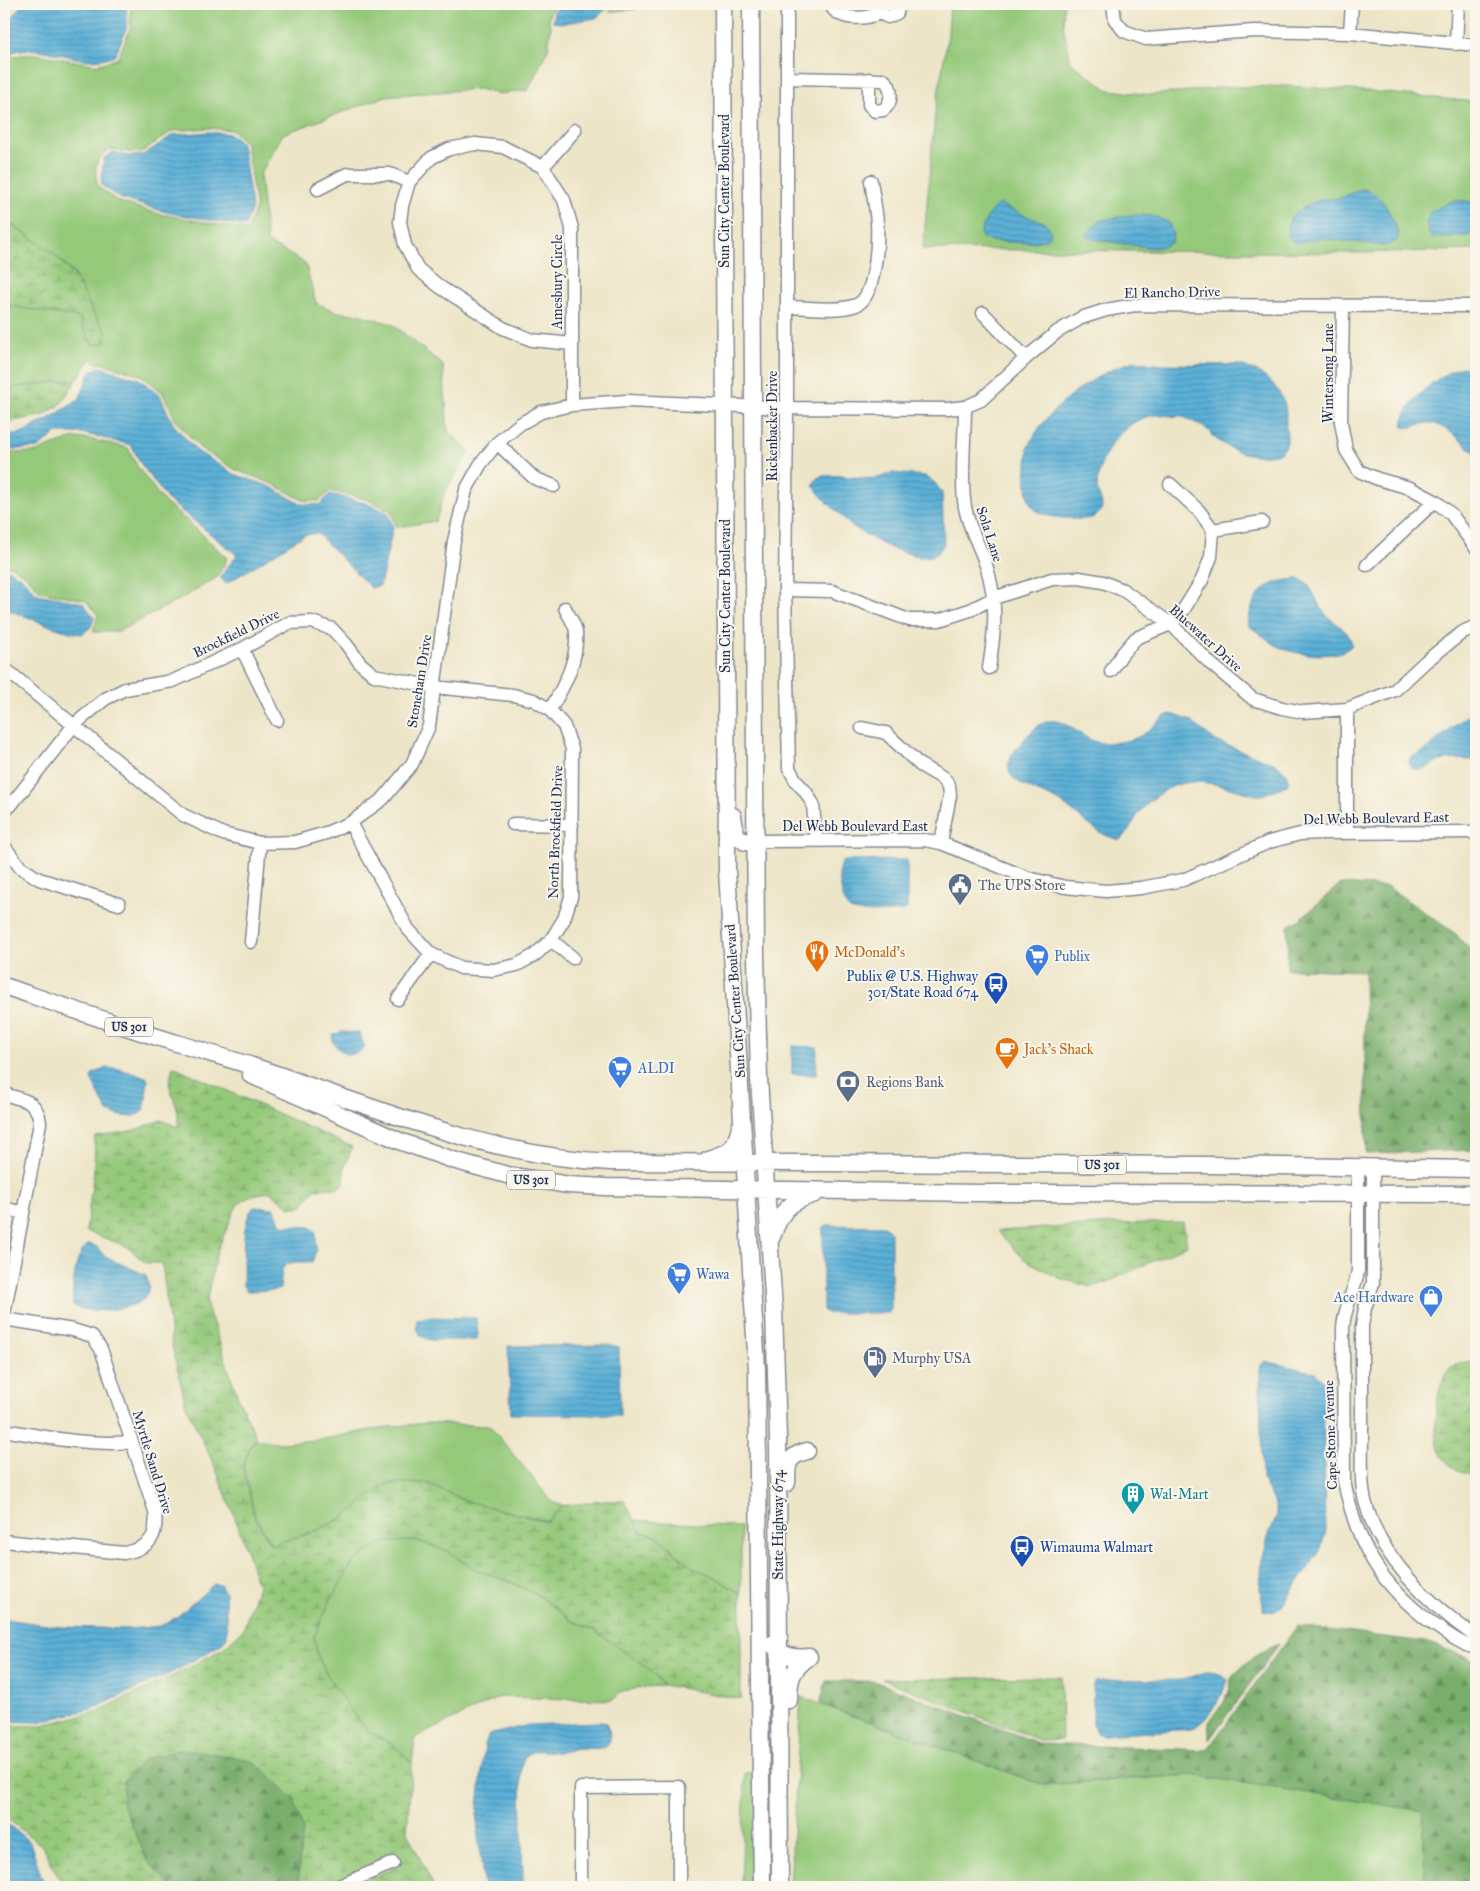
<svg xmlns="http://www.w3.org/2000/svg" width="1480" height="1891" viewBox="0 0 1480 1891" font-family="'IM FELL Great Primer',serif">
  <defs>
    <pattern id="forest-firs" width="22" height="20" patternUnits="userSpaceOnUse" patternTransform="scale(1.25)"><rect width="22" height="20" fill="#78ad6a"/><path d="M5 1l3.5 6h-7zM16 11l3.5 6h-7z" fill="#628d5a"/></pattern>
    <pattern id="wetland-marsh" width="20" height="14" patternUnits="userSpaceOnUse" patternTransform="scale(1.25)"><rect width="20" height="14" fill="#95c97a"/><path d="M1 5h8M5 5V1M11 12h8M15 12V8" fill="none" stroke="#79a467"/></pattern>
    <pattern id="water-rules" width="6" height="5" patternUnits="userSpaceOnUse" patternTransform="scale(1.25)"><rect width="6" height="5" fill="#5cb0d7"/><path d="M0 2.5h6" fill="none" stroke="#4b90b2"/></pattern>
  </defs>
  <rect width="100%" height="100%" fill="#fbf7ec"/>
  <filter id="ink" filterUnits="userSpaceOnUse"><feTurbulence type="fractalNoise" baseFrequency=".02" numOctaves="2"/><feDisplacementMap in="SourceGraphic" scale="10" xChannelSelector="R" yChannelSelector="G"/><feConvolveMatrix kernelMatrix="1 2 1 2 8 2 1 2 1" color-interpolation-filters="sRGB"/></filter>
  <filter id="wash" filterUnits="userSpaceOnUse"><feTurbulence type="fractalNoise" baseFrequency=".0096" numOctaves="4" result="noise"/><feDisplacementMap in="SourceGraphic" scale="20" xChannelSelector="R" yChannelSelector="G"/><feGaussianBlur stdDeviation="1.12" result="paint"/><feColorMatrix in="noise" values="0 0 0 0 0 0 0 0 0 0 0 0 0 0 0 0 0 1.4 0 .05"/><feComposite in="paint" operator="in"/></filter>
  <g filter="url(#wash)">
    <rect width="100%" height="100%" fill="#ede5c7"/>
    <path fill="#95c97a" stroke="#587c6c" fill-rule="evenodd" d="M131,4H302L362,11L386,4H556C551,10 546,19 551,26L548,49L528,90L498,94L478,89L386,96L283,134L260,175L267,242L305,263L316,303L337,312L361,315L392,324L443,365L448,431L470,452L445,491L436,521L397,527L391,511L366,499L330,491L319,501L303,500L271,483L236,470L200,448L177,422L162,392L141,375L102,363L98,364L91,359L77,379L4,389V305L78,317L92,345L106,332L94,314L74,274L53,253L14,226L4,222V62L12,56L36,54L97,65L116,59L118,58L130,29ZM208,128L232,130L246,143L256,208L247,230L159,214L119,202L98,187C94,168 93,161 110,149L129,152H142L172,131Z
      M616,4H637V9L609,12Z
      M950,4H1064L1063,25L1071,63L1109,90L1151,95L1226,87L1286,86L1367,91L1476,102V250L1356,253L923,249L935,113L948,34Z
      M74,438L89,439L128,448L137,466L164,502L190,523L227,558L225,564L216,578L184,597L119,631L93,632L98,615L85,600L40,591L24,574L11,566L4,567V453L38,452L45,448Z
      M426,1423L490,1426L553,1503L566,1506H562L547,1522L545,1520L482,1506L463,1500L427,1483L359,1505L340,1519L316,1531L272,1545L255,1517L243,1467L250,1447L257,1439L281,1443L324,1439L380,1428Z
      M634,1520L741,1527V1594L713,1576L693,1568L657,1536L640,1532Z
      M418,1541L448,1551L474,1569L506,1580L540,1596L572,1621L594,1630L653,1672L663,1685L622,1691L613,1700L500,1697L415,1738L412,1763L394,1745L369,1732L348,1707L328,1677L317,1654L314,1636L331,1599L354,1561L383,1542Z
      M801,1697L1043,1785L1193,1775L1424,1811L1425,1887H790Z
      M756,1772L757,1887H741L745,1773Z"/>
    <path fill="url(#forest-firs)" stroke="#4a6e64" d="M1340,884L1388,887L1456,934L1476,957V1150L1366,1154L1364,971L1287,969L1288,926L1299,920Z
      M1297,1626L1426,1642L1476,1660V1887H1425L1423,1811L1193,1775L1043,1785L820,1704L826,1681H874L1041,1744L1207,1750Z
      M1279,1644L1209,1740V1722L1224,1702L1230,1688L1231,1678L1253,1656Z
      M179,1750L205,1752L250,1760L265,1771L294,1799L303,1830L299,1865V1887H171L147,1860L122,1803L124,1781L144,1759Z"/>
    <path fill="url(#wetland-marsh)" stroke="#587c6c" d="M4,222L14,226L53,253L74,275L94,314L106,332L105,343L92,345L78,317L4,305Z
      M77,379L60,405L44,415L4,423V389Z
      M173,1066L352,1147L344,1169V1183L338,1188L314,1189L302,1207H290L270,1192L252,1195L237,1205L217,1251L206,1303L239,1400L257,1439L250,1447L243,1467L255,1517L271,1545L316,1531L340,1519L387,1483H427L463,1500L547,1522L562,1506L602,1501H625L640,1532L657,1536L693,1568L713,1576L741,1594V1699H740L663,1685L653,1672L594,1630L572,1621L540,1596L506,1580L474,1569L448,1551L418,1541L383,1542L354,1561L331,1599L314,1636L317,1654L328,1677L348,1707L369,1732L394,1745L412,1763L407,1832L434,1887H358L356,1884L400,1865L396,1857L324,1887H299V1865L303,1830L294,1799L265,1771L250,1760L205,1752L179,1750L144,1759L124,1781L122,1803L147,1860L171,1887H64L42,1846L4,1816V1725L38,1726L96,1712L179,1673L222,1649L243,1630L258,1586L240,1531L215,1467L186,1406L172,1346L162,1263H145L128,1247L86,1231L94,1170L95,1137L135,1130L161,1120L178,1127V1112L169,1084Z
      M1183,1222L1187,1245L1108,1282L1090,1287L1059,1278L1024,1259L997,1231L1115,1224Z
      M1476,1362V1474C1467,1474 1451,1469 1445,1461C1430,1443 1433,1379 1453,1366C1459,1362 1470,1363 1476,1362Z
      M1061,1677L1062,1740L1042,1741L882,1679Z"/>
    <path fill="url(#water-rules)" stroke="#3c709a" d="M22,4H127L126,29L115,56C108,57 102,59 95,60C67,61 29,38 4,57V27L9,23Z
      M561,4H612L596,18L564,23L553,22L554,12Z
      M209,132L230,134L242,143L252,208L245,226L169,213L122,199L101,185L104,158L113,152L128,156L143,155L173,135Z
      M1364,189C1384,194 1392,217 1399,235L1396,241L1385,246L1321,238L1296,243L1288,237V225L1291,217L1297,211L1319,200L1341,198L1358,190Z
      M1454,200L1476,202V234L1452,238H1432C1425,230 1426,221 1430,212Z
      M999,204L1028,217L1044,222C1072,250 999,241 990,241L983,238L980,234C984,223 990,209 999,204Z
      M1131,215C1145,215 1157,215 1169,223L1173,236L1171,243L1164,246L1155,248L1110,242L1090,238L1085,235L1098,222L1102,220Z
      M1135,361L1151,364L1237,365C1258,368 1279,384 1285,406C1287,414 1285,421 1286,428C1287,436 1289,444 1283,450C1280,454 1274,454 1269,455C1246,457 1230,450 1212,436L1210,434L1211,432C1200,425 1190,419 1178,415L1177,417C1166,415 1154,413 1143,418C1117,429 1098,458 1097,487C1097,496 1108,507 1097,515C1090,521 1076,519 1067,518C1057,518 1038,515 1032,506C1023,492 1028,461 1028,446L1030,445C1042,411 1102,368 1135,361Z
      M100,367L139,379L160,395L173,424L197,451L234,474L269,486L301,504L320,505L330,494L365,503L388,513L393,527L380,586L371,588L317,533L304,535L226,584L220,577L237,555L168,500L141,464L131,445L82,433H57L38,448L4,450V434H19L48,419L79,400L91,371Z
      M1462,367L1476,371V454C1465,444 1443,422 1427,423C1419,423 1413,429 1404,427C1398,406 1443,371 1462,367Z
      M892,473L925,476L935,483L942,493L944,544L938,553L933,556L919,557L891,548L878,542L852,526L821,496L813,485L817,478L822,476C846,473 870,485 892,473Z
      M4,570H9L21,577L37,594L83,603L94,617L91,627L82,634C54,631 30,616 4,609Z
      M1299,579C1312,583 1315,599 1322,610C1331,623 1350,628 1352,645C1340,660 1297,655 1281,648C1270,642 1259,633 1249,626C1247,619 1249,616 1251,610C1258,586 1275,580 1299,579Z
      M1476,710V760C1465,760 1452,758 1440,761C1429,764 1424,774 1411,768L1409,762L1411,757C1430,751 1432,743 1447,732C1456,724 1466,717 1476,710Z
      M1172,714L1189,720L1216,741L1278,765L1286,773L1289,782L1287,785L1262,795H1256C1209,783 1181,768 1142,809C1133,819 1131,832 1120,840C1095,835 1080,815 1060,802C1039,789 987,782 1018,747C1026,738 1034,726 1046,722C1065,715 1082,741 1101,743C1114,743 1130,742 1142,735C1153,729 1159,716 1172,714Z
      M907,860V908L903,911C892,912 857,915 849,909C842,903 842,891 840,883C839,875 837,868 843,861Z
      M341,1032L359,1033L365,1048C350,1059 342,1055 332,1041L333,1035Z
      M792,1046L817,1047L816,1075L792,1074Z
      M106,1068L119,1069L146,1077L148,1080C146,1089 147,1100 144,1108C139,1121 118,1116 108,1112L91,1079L93,1074Z
      M254,1207L274,1208L281,1225L310,1227L316,1232V1251L312,1262H295L285,1265L282,1269L280,1289L276,1290L247,1291L243,1286C244,1267 240,1220 254,1207Z
      M826,1225L885,1226L891,1232V1308L888,1313H827L823,1310V1228Z
      M89,1244L97,1247L105,1257L146,1275L149,1287C148,1290 147,1295 145,1298C133,1310 86,1315 73,1305C72,1288 74,1254 89,1244Z
      M426,1317L476,1318L478,1334L476,1340H430L421,1336L417,1328V1320Z
      M610,1345L619,1347L620,1415L511,1414L508,1346Z
      M1265,1361L1316,1373L1323,1380L1325,1534L1320,1551L1282,1606C1275,1612 1272,1613 1264,1610L1260,1588L1262,1560L1269,1534L1277,1515L1274,1501L1262,1478L1260,1371L1261,1365Z
      M214,1584L220,1585L225,1593L227,1637L220,1645L177,1670L95,1708L38,1722L4,1721V1619L61,1627L128,1629L160,1626L177,1617Z
      M1208,1672C1216,1673 1223,1673 1228,1680L1219,1701L1205,1719L1193,1729L1103,1735L1096,1733L1093,1726V1685L1095,1682C1124,1678 1153,1681 1182,1680C1189,1679 1199,1673 1208,1672Z
      M601,1722L606,1723C609,1728 610,1733 610,1738C609,1753 590,1747 580,1748C573,1748 568,1751 561,1752C552,1753 538,1748 530,1753C521,1757 521,1770 521,1778L523,1887H484L478,1836L477,1816L485,1744L489,1735L528,1725Z
      M4,1821L30,1842L45,1887H4Z"/>
  </g>
  <g filter="url(#ink)">
    <g fill="none" stroke-linecap="round" stroke-linejoin="round">
      <defs>
        <path id="minor" d="M787,4V408L785,590L789,768L796,781L805,791L813,804L816,841
          M830,4C838,21 864,20 879,13
          M877,4L879,13L888,17L897,13L899,4
          M1113,4L1115,20L1124,31L1146,39L1254,31L1350,33L1476,45
          M1350,33L1352,4
          M1456,44L1458,4
          M787,78L884,80C893,87 893,103 883,110L875,111L869,105V79
          M543,167L575,130
          M318,189L347,174H390L409,182
          M1343,306L1341,422L1346,450L1359,471L1378,479L1410,488L1435,501L1451,514L1476,548
          M787,307C807,307 838,312 856,305C876,298 878,241 877,223C876,209 873,195 871,181
          M983,313L1026,358
          M572,405V228L564,200L543,167L503,147L475,144L449,149L431,158L409,182L402,206L400,222L405,245L418,269L440,287L503,328L532,340L572,344
          M965,407C965,436 961,472 964,500C966,523 979,544 986,565C998,602 995,630 989,668
          M497,443L534,478L554,486
          M1213,530L1262,522
          M1367,565L1435,501
          M785,590L832,591L909,620H939L970,610L994,598L1052,579L1079,578L1103,582L1123,590L1171,624L1211,664L1253,699L1282,708L1303,712L1347,709L1395,690L1425,662L1463,632L1476,626
          M242,649L277,720
          M4,668L183,815L223,834L260,843L295,842L326,833L350,823L383,799L412,764L429,726L454,541L466,490L480,465L497,443L520,424L541,412L572,405L627,401L787,408L947,409L965,407L981,400L1026,358L1057,332L1081,318L1106,310L1135,305L1476,306
          M1111,671L1122,654L1136,638L1171,624L1184,609L1202,580L1211,557L1213,530L1199,511L1170,484
          M1347,709V832
          M550,710C564,686 578,661 576,633C576,625 568,615 565,608
          M862,728L886,733L920,765L944,779L949,786L950,795L941,843
          M4,811L11,805L74,725L105,699L125,689L173,681L242,649L289,623L312,622L332,629L346,644L360,663L374,675L434,687L513,695L534,700L550,710L564,726L572,749L571,897L564,919L551,940L535,955L517,965L493,970L461,968L431,954L408,929L350,823
          M513,824L572,825
          M755,841L925,840L941,843L1028,878L1065,887L1106,891L1141,888L1183,880L1269,842L1300,834L1321,833L1476,832
          M4,846L20,867L39,879L119,904
          M551,940L573,958
          M251,942L260,843
          M398,999L431,954
          M4,1094C23,1100 38,1100 40,1123L4,1314
          M1358,1167V1270C1355,1290 1344,1307 1343,1328L1344,1481C1357,1545 1380,1585 1433,1624C1446,1633 1460,1644 1476,1648
          M1373,1168V1283L1365,1308L1362,1326C1362,1363 1362,1400 1362,1436C1362,1458 1360,1480 1365,1501C1380,1559 1429,1604 1476,1637
          M4,1208L23,1213
          M4,1319L73,1330L92,1336L101,1349L155,1511C158,1537 150,1548 124,1553L4,1541
          M4,1430C45,1437 89,1446 131,1442
          M337,1887L393,1863
          M581,1887V1788L679,1787V1887"/>
        <path id="major" d="M723,4L727,870L757,1370L762,1887
          M751,4L756,955L759,1079L774,1310L778,1438L780,1887
          M733,816L736,835L745,842L755,841
          M4,986C63,1006 123,1027 183,1045C212,1054 241,1062 270,1072C381,1110 492,1157 611,1162L1207,1165L1476,1169
          M251,1075L402,1142L453,1160L507,1175L569,1185L605,1187L976,1193L1476,1194
          M708,1159C730,1152 735,1150 740,1127
          M772,1237C781,1211 788,1202 815,1194
          M787,1483C787,1464 787,1456 807,1451
          M772,1644C782,1656 794,1659 809,1657
          M789,1700C789,1679 791,1670 809,1657"/>
      </defs>
      <use href="#minor" stroke="#848a92" stroke-width="15"/>
      <use href="#major" stroke="#848a92" stroke-width="19"/>
      <use href="#minor" stroke="#fff" stroke-width="12"/>
      <use href="#major" stroke="#fff" stroke-width="16"/>
    </g>
  </g>
  <defs>
    <symbol id="civic-pin" viewBox="-11 -11 22 30"><path d="M0 17L-7.5 6A9.5 9.5 0 1 1 7.5 6Z" fill="#5c6f8a" stroke="#fbf7ec"/><path d="M-.6-6.5H3V-4.5H.6V-3L4-1V1h2V6H-6V1h2V-1L-.6-3ZM-1.2 2.5V6h2.4V2.5Z" fill="#fff"/></symbol>
    <symbol id="restaurant-pin" viewBox="-11 -11 22 30"><path d="M0 17L-7.5 6A9.5 9.5 0 1 1 7.5 6Z" fill="#e8710a" stroke="#fbf7ec"/><path d="M-5-6h1v4h1v-4h1v4h1v-4h1v5L-1.5 .5V6h-2V.5L-5-1ZM5-6V6H3V1.5H1.5Q1.5-4 5-6Z" fill="#fff"/></symbol>
    <symbol id="supermarket-pin" viewBox="-11 -11 22 30"><path d="M0 17L-7.5 6A9.5 9.5 0 1 1 7.5 6Z" fill="#3f7fe0" stroke="#fbf7ec"/><path d="M-6-5.5h2.5l.6 2H6L4.5 2H-2.5L-4.4-4H-6ZM-1.5 3.2a1.3 1.3 0 1 0 .1 0ZM3 3.2a1.3 1.3 0 1 0 .1 0Z" fill="#fff"/></symbol>
    <symbol id="bus-pin" viewBox="-11 -11 22 30"><path d="M0 17L-7.5 6A9.5 9.5 0 1 1 7.5 6Z" fill="#1a4fb4" stroke="#fbf7ec"/><path d="M-5-6H5V4H4V6H2V4H-2V6H-4V4H-5ZM-3.5-4V0h7V-4ZM-3.5 1.2v1.5H-2V1.2ZM2 1.2v1.5H3.5V1.2Z" fill="#fff"/></symbol>
    <symbol id="cafe-pin" viewBox="-11 -11 22 30"><path d="M0 17L-7.5 6A9.5 9.5 0 1 1 7.5 6Z" fill="#e8710a" stroke="#fbf7ec"/><path d="M-5.5-4.5H6V0H3Q3 3.5 0 3.5H-2.5Q-5.5 3.5-5.5 0ZM3-3.2v2h1.7v-2ZM-6 4.5H4V6H-6Z" fill="#fff"/></symbol>
    <symbol id="bank-pin" viewBox="-11 -11 22 30"><path d="M0 17L-7.5 6A9.5 9.5 0 1 1 7.5 6Z" fill="#5c6f8a" stroke="#fbf7ec"/><path d="M-6-4H6V4H-6ZM0-2.3a2.3 2.3 0 1 0 0 4.6a2.3 2.3 0 1 0 0-4.6Z" fill="#fff"/></symbol>
    <symbol id="shop-pin" viewBox="-11 -11 22 30"><path d="M0 17L-7.5 6A9.5 9.5 0 1 1 7.5 6Z" fill="#3f7fe0" stroke="#fbf7ec"/><path d="M-5-2.5h2.3a2.7 3.5 0 0 1 5.4 0H5L5.5 6h-11ZM-1.5-2.5h3a1.5 2.3 0 0 0-3 0Z" fill="#fff"/></symbol>
    <symbol id="fuel-pin" viewBox="-11 -11 22 30"><path d="M0 17L-7.5 6A9.5 9.5 0 1 1 7.5 6Z" fill="#5c6f8a" stroke="#fbf7ec"/><path d="M-5.5-6h7V0h2V4h1.3V-2.5L3-4.5l.8-.8L6-3V5H2.5V1h-1V6h-7ZM-4.2-4.7v3.2H.2V-4.7Z" fill="#fff"/></symbol>
    <symbol id="building-pin" viewBox="-11 -11 22 30"><path d="M0 17L-7.5 6A9.5 9.5 0 1 1 7.5 6Z" fill="#0f9aa8" stroke="#fbf7ec"/><path d="M-4-6H4V6H1V3H-1V6H-4ZM-2.5-4.3h1.7v1.8h-1.7ZM.8-4.3h1.7v1.8H.8ZM-2.5-1h1.7V.8h-1.7ZM.8-1h1.7V.8H.8Z" fill="#fff"/></symbol>
  </defs>
  <g fill-rule="evenodd">
    <use href="#civic-pin" x="946" y="871" width="28" height="38"/>
    <use href="#restaurant-pin" x="803" y="938" width="28" height="38"/>
    <use href="#supermarket-pin" x="1023" y="942" width="28" height="38"/>
    <use href="#bus-pin" x="982" y="970" width="28" height="38"/>
    <use href="#cafe-pin" x="993" y="1035" width="28" height="38"/>
    <use href="#supermarket-pin" x="606" y="1054" width="28" height="38"/>
    <use href="#bank-pin" x="834" y="1068" width="28" height="38"/>
    <use href="#supermarket-pin" x="665" y="1260" width="28" height="38"/>
    <use href="#shop-pin" x="1417" y="1283" width="28" height="38"/>
    <use href="#fuel-pin" x="861" y="1344" width="28" height="38"/>
    <use href="#building-pin" x="1119" y="1480" width="28" height="38"/>
    <use href="#bus-pin" x="1008" y="1533" width="28" height="38"/>
  </g>
  <g text-anchor="middle" stroke-width="4" stroke-linejoin="round" paint-order="stroke">
    <g fill="#fbf7ec" stroke="#5e6b89" stroke-width="1">
      <rect x="105" y="1017.5" width="48" height="19" rx="4"/>
      <rect x="1078" y="1155.5" width="48" height="19" rx="4"/>
      <rect x="507" y="1170.5" width="48" height="19" rx="4"/>
    </g>
    <g font-size="12" font-weight="bold" fill="#1b2f5e">
      <text x="129" y="1031">US 301</text>
      <text x="1102" y="1169">US 301</text>
      <text x="531" y="1184">US 301</text>
    </g>
    <g font-size="14" fill="#1b2f5e" stroke="#fbf7ec">
      <text transform="translate(724 191) rotate(-90)" y="5">Sun City Center Boulevard</text>
      <text transform="translate(557 282) rotate(-90)" y="5">Amesbury Circle</text>
      <text transform="translate(1172 292) rotate(-1)" y="5">El Rancho Drive</text>
      <text transform="translate(1328 373) rotate(-90)" y="5">Wintersong Lane</text>
      <text transform="translate(772 426) rotate(-90)" y="5">Rickenbacker Drive</text>
      <text transform="translate(990 534) rotate(72)" y="5">Sola Lane</text>
      <text transform="translate(725 596) rotate(-90)" y="5">Sun City Center Boulevard</text>
      <text transform="translate(236 633) rotate(-26)" y="5">Brockfield Drive</text>
      <text transform="translate(1206 638) rotate(42)" y="5">Bluewater Drive</text>
      <text transform="translate(419 681) rotate(-81)" y="5">Stoneham Drive</text>
      <text transform="translate(1376 818) rotate(-1)" y="5">Del Webb Boulevard East</text>
      <text x="855" y="831">Del Webb Boulevard East</text>
      <text transform="translate(555 832) rotate(-88)" y="5">North Brockfield Drive</text>
      <text transform="translate(735 1001) rotate(-94)" y="5">Sun City Center Boulevard</text>
      <text transform="translate(1330 1435) rotate(-92)" y="5">Cape Stone Avenue</text>
      <text transform="translate(153 1462) rotate(73)" y="5">Myrtle Sand Drive</text>
      <text transform="translate(778 1525) rotate(-90)" y="5">State Highway 674</text>
    </g>
    <g font-size="14" fill="#4e5e75" stroke="#fbf7ec" text-anchor="start">
      <text x="978" y="890">The UPS Store</text>
      <text x="866" y="1087">Regions Bank</text>
      <text x="892" y="1363">Murphy USA</text>
    </g>
    <g font-size="14" fill="#c56008" stroke="#fbf7ec" text-anchor="start">
      <text x="834" y="957">McDonald's</text>
      <text x="1024" y="1054">Jack's Shack</text>
    </g>
    <g font-size="14" fill="#366cbe" stroke="#fbf7ec" text-anchor="start">
      <text x="1054" y="961">Publix</text>
      <text x="638" y="1073">ALDI</text>
      <text x="696" y="1279">Wawa</text>
      <text x="1414" y="1302" text-anchor="end">Ace Hardware</text>
    </g>
    <g font-size="14" fill="#164399" stroke="#fbf7ec" text-anchor="end">
      <text x="978" y="981">Publix @ U.S. Highway<tspan x="978" dy="16">301/State Road 674</tspan></text>
      <text x="1040" y="1552" text-anchor="start">Wimauma Walmart</text>
    </g>
    <g font-size="14" fill="#0d838f" stroke="#fbf7ec" text-anchor="start">
      <text x="1150" y="1499">Wal-Mart</text>
    </g>
  </g>
  <rect width="1480" height="1891" fill="none" stroke="#fbf7ec" stroke-width="20"/>
</svg>
